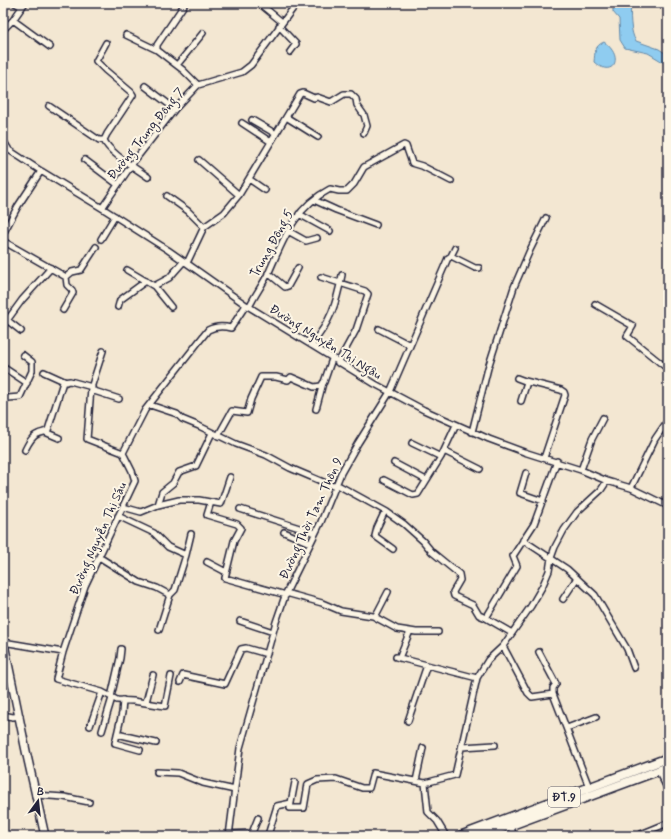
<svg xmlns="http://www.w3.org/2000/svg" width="671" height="839" viewBox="0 0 671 839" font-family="Mynerve,sans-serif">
  <rect width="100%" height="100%" fill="#f3e7d2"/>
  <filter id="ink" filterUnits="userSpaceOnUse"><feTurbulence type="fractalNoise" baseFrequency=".025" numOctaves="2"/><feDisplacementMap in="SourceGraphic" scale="8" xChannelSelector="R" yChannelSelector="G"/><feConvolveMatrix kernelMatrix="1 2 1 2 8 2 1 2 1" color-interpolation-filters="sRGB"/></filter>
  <g filter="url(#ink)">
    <path fill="#8fccf0" stroke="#6388a8" d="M613,3H631C630,13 630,33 636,41L659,49L668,55V65L648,53L625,48L620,40L619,19L613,12Z
      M604,42C626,58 612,79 594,62C595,53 594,46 604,42Z"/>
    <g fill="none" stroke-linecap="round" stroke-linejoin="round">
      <defs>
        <path id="street" d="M15,3L22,7
          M259,3L282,22
          M13,20L50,47
          M279,26L296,44L290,52
          M3,30L13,20L25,3
          M126,35L157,50L183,70L198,85
          M106,43L96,61L105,70L131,92L133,95L107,134L104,140C109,153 136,168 148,177
          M157,50V45L184,5
          M177,65L203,33
          M145,86L175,109
          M49,106L99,140H104
          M286,117L318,137
          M252,120L276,134
          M242,123L271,142
          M3,140L9,150L41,171L102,208L168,250L246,305L375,384L424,410L489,439L524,452L581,470L607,481L631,488L668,506
          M85,160L117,184
          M199,160L239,195
          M249,179L265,190
          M167,196L188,211L204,227
          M314,200L336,210L376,225
          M102,208L135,160L175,109L198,85L242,72L251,65L297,3
          M299,214L330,231
          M288,231L306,241L317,238
          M3,234L18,206L41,171
          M101,239L115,216
          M3,241L66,277L72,272L81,270L96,247
          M451,256L455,248
          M187,263L204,227L224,213L239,195L300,94L303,93L314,98L317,97L331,102L344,94H351L356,99L357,105L364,115L367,126L364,133
          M127,270L154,286
          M268,273L285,287L288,286L298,268
          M321,277L365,291L368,294L356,330L338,363
          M595,304L633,326L627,336L668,369
          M118,307L120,300L146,281
          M171,307L154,286L169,278L184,261
          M249,307C255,295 263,284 269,272C284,238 295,207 330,189L339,191H347L354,184L364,167L404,145L406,146L412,163L422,166L451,181
          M63,310L73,293L72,290L67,285L66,277
          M7,320L21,331
          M3,326L22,300L51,268
          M379,329L410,345
          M311,345C331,321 336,305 342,275
          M103,351L91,388L87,439L123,453
          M3,367L27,383
          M44,372L66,382
          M517,378L525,381L561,390L564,392L565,395L544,458
          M91,390L119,399
          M521,401L527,382
          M3,403L4,400L8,398L20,397L32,371V362L23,355
          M150,405L177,414L182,419L199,426L236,444L266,455L290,468L335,487
          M316,409L323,383
          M45,432L59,438
          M472,432L488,368L514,287L530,250L546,218
          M218,436L232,411L247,413L251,399L261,377H276L288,380L291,377L314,387L321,386L324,382L332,359
          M412,443L441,457
          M25,450C28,444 32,436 38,434C42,432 44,433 48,430L63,382L70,381L92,387
          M444,451L480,469
          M394,463L426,480
          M581,470L592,439L603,418
          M526,473L520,493L543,501
          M384,480L413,495L418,494L441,457L456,425
          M336,484L387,512L404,524L423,541L432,552L459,574L460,580L453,592L454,596L473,605L479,615L486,618L512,633
          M631,488L655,439L668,420
          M211,502L207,515L237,524L241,528L234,541L225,578L286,595
          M158,505L162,492L173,483L179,472L196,466L212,433
          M123,507L141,512L158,505L179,500H199L221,504L230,477
          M240,509L315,533
          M385,511L377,528L375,536L393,549
          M118,516L154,533L168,547L186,555L175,590L170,595
          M284,532L310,543
          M523,540L567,569L595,595L627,649L634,668
          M186,555L191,534
          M99,557L139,582L157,588L170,595L159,630
          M207,562L226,572
          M286,593L322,603L341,611L373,616L397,629L416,632H438
          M563,599L577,578
          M375,617L388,592
          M486,618L517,566L513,556L534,524L557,461
          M240,621L273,632
          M3,642L63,652L85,586L135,481L132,471L123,453L145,410L208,330C215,326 223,326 231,328L246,305
          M63,652L56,679L102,692L117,700L133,701L165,706L171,676
          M539,652L556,684L553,688V694
          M396,657L477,678L488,660L503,646
          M399,658L410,631
          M180,682L183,675L225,684L241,649L246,648L267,654
          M111,697L120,658L121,649
          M123,700L122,713L115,743L140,750
          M146,702L153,675
          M3,715L13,717L20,716
          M408,721L427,665
          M90,726L102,692
          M567,728L596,717
          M102,731L112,698
          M117,734L156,743
          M462,747L495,745
          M658,770L668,790
          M157,772L178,773L203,783L235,790
          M416,781L423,748
          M295,782L290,808H304L308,784L317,780L336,779L362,788H369L373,773L425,783L428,812L437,821L446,836
          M425,783L455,775L477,678
          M589,787L553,694L532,697L528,693L503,646L531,606L542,587L549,571L551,558L555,547L564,530L577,512L601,490L607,481
          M35,795L64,797L89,802
          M511,825L513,836
          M229,834L252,833L258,818
          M268,835L277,806L291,803
          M229,836L240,748L276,622L286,593L321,522L341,473L358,443L390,392L448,258L451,256L475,268H479
          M641,836V834L668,823"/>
        <path id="secondary" d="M3,639L26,751L45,836"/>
        <path id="primary" d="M460,836L668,758
          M482,836L668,767"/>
      </defs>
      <use href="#street" stroke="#22223b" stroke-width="8"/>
      <use href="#secondary" stroke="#22223b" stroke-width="10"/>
      <use href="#primary" stroke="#22223b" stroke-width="11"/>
      <use href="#street" stroke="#fcf5e5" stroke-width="5"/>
      <use href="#secondary" stroke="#fcf5e5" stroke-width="7"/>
      <use href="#primary" stroke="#fcf5e5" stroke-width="8"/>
    </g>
  </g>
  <g text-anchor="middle" stroke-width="4" stroke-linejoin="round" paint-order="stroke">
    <rect fill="#fcf5e5" stroke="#63616e" stroke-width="1" x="548" y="787" width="32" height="20" rx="3"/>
    <g font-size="12" font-weight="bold" fill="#22223b">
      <text x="564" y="801">ĐT.9</text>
    </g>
    <g font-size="13" fill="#22223b" stroke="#fcf5e5">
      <text transform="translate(145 133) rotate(-51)" y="5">Đường Trung Đông 7</text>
      <text transform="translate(271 243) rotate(-61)" y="5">Trung Đông 5</text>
      <text transform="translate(326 341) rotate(32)" y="5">Đường Nguyễn Thị Ngâu</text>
      <text transform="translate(310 518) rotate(-65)" y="5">Đường Thời Tam Thôn 9</text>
      <text transform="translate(97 538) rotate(-66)" y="5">Đường Nguyễn Thị Sáu</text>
    </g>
  </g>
  <rect width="671" height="839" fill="none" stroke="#fcf5e5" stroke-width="16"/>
  <rect x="8" y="8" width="655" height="823" fill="none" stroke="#22223b" stroke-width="1.5" filter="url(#ink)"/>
  <g transform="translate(38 801) rotate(15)" stroke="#fcf5e5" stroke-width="3" paint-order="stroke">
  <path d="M0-3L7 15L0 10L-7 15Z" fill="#22223b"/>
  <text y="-6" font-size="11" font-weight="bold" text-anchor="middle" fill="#22223b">B</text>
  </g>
</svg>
